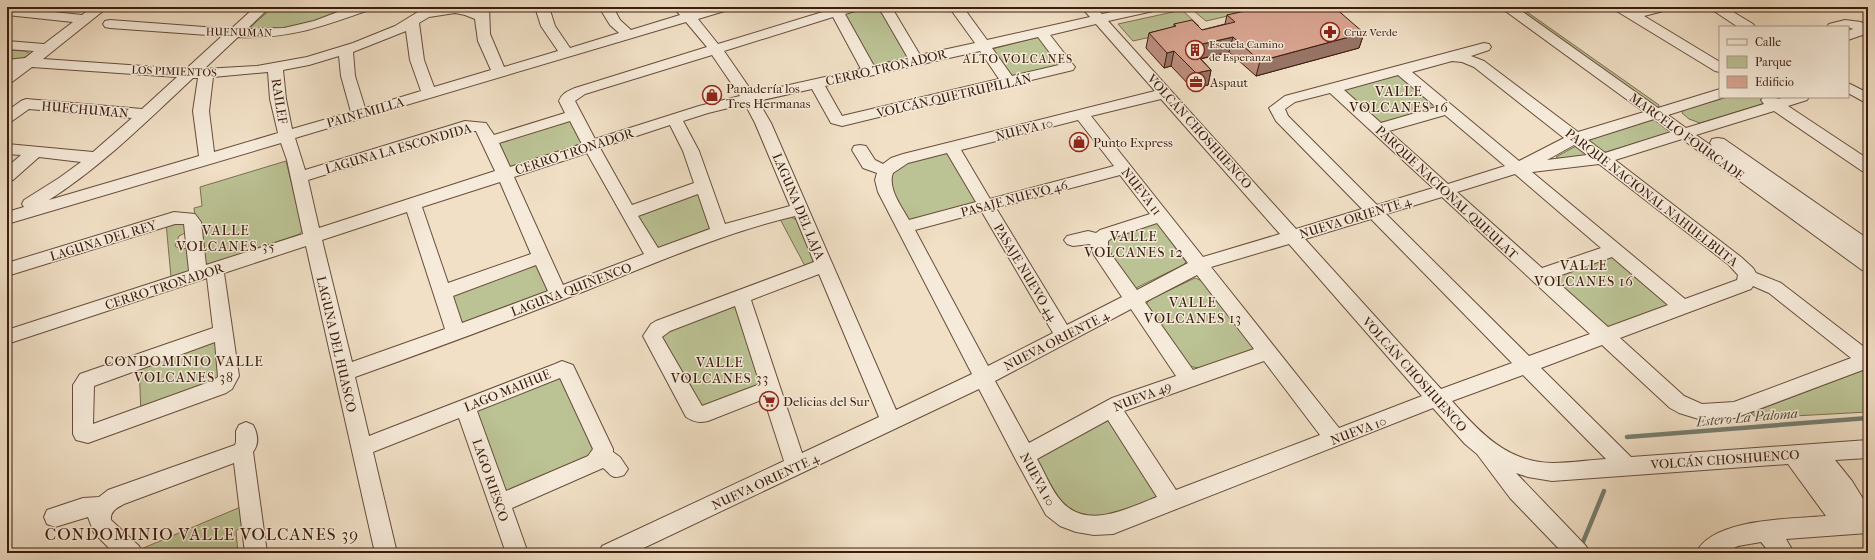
<svg xmlns="http://www.w3.org/2000/svg" width="1875" height="560" viewBox="0 0 1875 560" font-family="'IM FELL French Canon',serif">
  <rect width="100%" height="100%" fill="#f1e0c6"/>
  <filter id="stains"><feTurbulence type="fractalNoise" baseFrequency=".005" numOctaves="4"/><feColorMatrix values="0 0 0 0 .2 0 0 0 0 .09 0 0 0 0 .02 0 0 0 .5 -.17"/></filter>
  <radialGradient id="worn" r=".72"><stop offset=".6" stop-color="#630" stop-opacity="0"/><stop offset="1" stop-color="#630" stop-opacity=".3"/></radialGradient>
  <path fill="#bbc294" stroke="#7b6f50" d="M273,7H359L298,27L245,32Z
    M859,7L881,8L910,54L907,58L874,65L871,64L842,13Z
    M1189,7H1290L1241,13L1206,21Z
    M1512,7H1520L1659,105V107L1656,108Z
    M1182,10L1199,26L1133,41L1118,24Z
    M1039,37L1064,64L1017,78L1009,76L992,49Z
    M7,50L25,51L31,54L23,58L7,61Z
    M1403,74L1443,108L1379,126L1340,90Z
    M1727,97H1762L1764,100L1762,104L1700,123L1689,119L1682,113L1683,110Z
    M1655,119L1672,132L1606,152L1600,151L1588,140Z
    M565,120L571,121L582,141L580,144L513,167L509,166L497,146L500,142Z
    M1576,146L1589,155L1560,159L1556,157Z
    M948,153L979,202L913,222C899,215 891,188 890,173L905,164Z
    M286,161L303,230L300,234L206,266L201,264L194,208L202,206L200,187Z
    M697,191L711,228L658,248L636,214Z
    M789,216L797,220L813,259V262L805,266L780,219Z
    M184,220L189,231L179,236L175,246L180,249L190,248V271L171,277L166,223Z
    M1157,223L1186,262L1183,265L1134,289L1106,254L1107,238Z
    M1615,253L1676,305L1603,331L1548,276Z
    M536,262L548,288L547,292L460,325L449,293Z
    M1195,278L1205,282L1255,350L1199,368L1193,367L1186,364L1146,307L1147,303L1151,299Z
    M735,305L765,383L702,411L658,334Z
    M216,338L224,378L141,413L139,365Z
    M1868,366V412L1757,418L1751,413Z
    M561,373L598,453L503,495L474,407Z
    M1109,418L1157,497L1153,500L1108,517L1083,518L1060,504L1035,461L1038,454Z
    M243,506L245,523L236,531L238,553H147L141,549Z"/>
  <g fill="none" stroke-linecap="round" stroke-linejoin="round">
    <path stroke="#757d6f" stroke-width="4.5" d="M1627,437L1868,418
      M1583,542L1604,491"/>
    <defs>
      <path id="minor" d="M7,7L82,15L92,7H108L43,59L186,69L222,36L110,28L105,27L103,24L105,21L110,20L231,29L255,7H270L247,29L284,28L314,21L351,7H371L369,10C321,27 289,39 238,37L204,69L257,66L307,57L353,43L395,26L426,7H468L475,9V7H489L490,34L504,67L558,51L541,26L535,7H549L555,26L570,48L619,33L610,25L599,7H613L620,20L631,30L680,15L675,9L677,7H688L692,12L708,7H730L728,10L698,19L718,44L839,7H860L858,10L845,14L874,66L908,58L882,13L875,7L892,8L920,55L975,43L949,7H963L987,40L1090,17L1081,7H1095L1102,14L1135,7H1160L1158,10L1108,21L1296,229L1362,209L1276,121L1269,108L1285,96L1484,43L1489,44L1491,47L1489,50L1471,56L1484,61L1578,132L1644,112L1500,7H1516L1658,108L1720,89V97H1725L1668,115L1686,128L1764,104L1761,100L1764,97H1775L1778,99L1786,97H1809L1807,100L1788,106L1868,159V172L1862,171L1774,111L1696,135L1712,146L1710,143L1712,139L1718,138L1724,139L1868,239V254L1864,253L1868,256V271L1862,270L1682,139L1615,160L1741,257L1753,268L1756,273L1781,283L1868,350V368L1735,418L1702,420L1679,413L1670,408L1602,345L1541,368L1631,457L1868,440V458L1835,460L1852,481L1868,507V533L1786,539L1794,553H1770L1761,542L1738,546L1723,553H1696C1712,518 1792,519 1826,516L1788,464L1552,481L1528,477L1516,473L1586,546L1589,553H1563L1510,498L1477,454L1465,444L1433,408L1113,534L1094,535L1076,532L1060,526L1046,515L1017,462L979,389L633,553H599L602,546L784,461L764,399L708,421C699,423 694,422 686,417L643,336L651,324L656,321L814,262L795,216C724,233 658,262 590,289C512,320 434,349 355,377L369,436L555,364L562,361L573,365L613,449V452L620,457L628,469L624,475C611,480 612,475 603,468L512,508L528,553H506L459,418L373,452L397,553H375L306,246L224,273L239,376L232,389L226,393L88,443L76,440L73,434V385L80,374L213,328L207,278L7,344V330L189,271L184,224H175L7,276V263L174,212L195,214L201,222L206,265L303,234L287,160L281,143L7,224V212L24,207L22,204L24,200L59,178L81,162L39,157L13,180L7,181V167L21,155L7,154V144L93,152L132,118L29,109L12,121L7,123V111L21,101L26,99L142,109L177,77L32,67L12,82L7,83V72L12,68H7V60L25,58L34,51L7,49V41L44,44L73,22L7,15ZM455,13L465,15L475,19L478,41L491,70L434,87L424,60L419,23L429,17ZM833,17L861,69L753,93L724,51ZM686,22L707,47L575,88C568,91 562,93 559,101L565,113L494,135L486,123L465,121L305,170L295,138ZM1096,24L1155,91L903,154L891,158L883,164L875,160L866,146L860,145L854,146L852,150L863,168L877,173L875,180L878,192L972,374L896,410L771,123L758,101L812,89L831,123L842,126L1073,70L1075,67L1050,35ZM406,31L410,60L421,91L365,108L355,76L353,52ZM1038,37L1059,65L1012,76L992,48ZM980,51L999,79L842,116L825,86ZM712,55L740,96L699,106L595,139L575,101L585,94ZM339,56L341,76L351,112L292,129L286,99L283,70L309,65ZM1452,61L1462,62L1474,67L1564,138L1519,161L1412,72ZM268,72L270,99L278,133L214,152L209,111L213,77ZM1398,75L1436,107L1381,123L1344,90ZM193,78H198L193,111L199,156L49,200C102,166 147,121 193,78ZM1330,93L1433,188L1377,205L1288,116L1285,109L1295,102ZM1161,99L1280,234L1203,257L1091,116ZM745,104L755,123L790,206L725,224L699,151L683,121L708,113ZM1445,115L1505,166L1448,184L1389,131ZM1654,119L1671,132L1605,153L1588,140ZM1078,120L1114,166L990,199L961,150ZM570,121L582,144L510,167L499,143ZM670,125L683,151L694,183L632,205L600,148ZM466,131H476L495,171L319,228L308,180ZM1574,145L1587,155L1547,160ZM587,153L644,254L563,285L514,177ZM947,153L976,202L909,220C902,207 887,188 893,173L908,163ZM1599,164L1729,265L1738,275L1737,280L1685,299L1532,172ZM1515,174L1601,248L1542,268L1457,192ZM1120,175L1150,214L1100,230L1096,233L1088,231L1067,236L1064,240L1067,244L1073,246L1090,244L1094,255L1122,297L1067,325L996,208ZM500,182L531,254L448,283L422,207ZM698,194L710,229L658,248L638,216ZM1442,197L1590,334L1529,356L1386,214ZM407,212L445,329L352,362L322,240ZM982,212L1053,333L988,366L915,230ZM1371,219L1512,363L1441,389L1305,239ZM1157,223L1188,263L1137,290L1108,250V241L1112,238ZM1289,244L1422,396L1339,428L1211,267ZM1612,257L1668,305L1608,327L1553,278ZM536,265L548,291L462,323L453,296ZM819,274L879,417L802,453L751,300ZM1197,275L1254,349L1193,370L1145,302ZM1753,286L1769,293L1851,358L1734,402L1702,404L1684,396L1620,338L1751,289ZM735,306L760,384L702,406L662,337L670,331ZM1131,309L1176,376L1112,398L1029,443L995,381ZM215,342L218,377L212,381L93,424L94,386ZM1264,361L1320,435L1176,490L1124,411ZM1523,375L1606,459C1588,460 1571,463 1553,463C1508,463 1479,432 1452,401ZM560,378L593,449L588,456L506,491L477,411ZM1108,420L1157,497C1128,508 1088,530 1062,502C1051,490 1045,473 1037,459Z
        M1613,7H1629L1635,10L1647,7H1669L1667,10L1644,16L1720,62V72L1715,71L1615,10Z
        M1708,7H1725L1753,24L1755,27H1738Z
        M1845,20L1861,22L1868,27V33L1848,40V31L1853,29L1848,27H1827L1829,24Z
        M1848,83L1868,93V104L1848,93Z
        M246,422L253,425C258,434 259,444 253,452L267,553H245L234,463L124,504C117,508 110,511 111,520L139,546L142,553H114L94,533L88,517L55,527L47,524L44,517L47,510L83,498L99,497L108,490L235,445L236,442V431L239,425Z"/>
    </defs>
    <use href="#minor" stroke="#684d3b" stroke-width="2"/>
    <use href="#minor" fill="#f6ebda" fill-rule="evenodd"/>
  </g>
  <path fill="#bb8e7e" stroke="#3b1c0d" d="M1227,15L1364,33L1359,48L1256,76L1229,52L1201,59L1211,70L1208,85L1192,88L1171,66L1164,68L1146,48L1149,33L1174,27V24L1202,30L1225,24Z"/>
  <path fill="#987466" stroke="#3b1c0d" d="M1364,33L1359,48L1256,76L1260,61Z
    M1233,37L1229,52L1186,62L1189,47Z
    M1174,51L1171,66L1164,68L1167,53Z
    M1211,70L1208,85L1192,88L1196,73Z"/>
  <path fill="#d9a592" stroke="#3b1c0d" d="M1263,7H1334L1364,33L1260,61L1233,37L1189,47L1211,70L1196,73L1174,51L1167,53L1149,33L1176,26L1174,24L1192,20L1202,30L1235,22L1227,15Z"/>
  <defs>
    <symbol id="pharmacy-ring" viewBox="-11 -11 22 22"><circle r="9.5" fill="#f6ebda" stroke="#8f2418" stroke-width="1.5"/><path d="M-2-6h4v4h4v4h-4v4h-4v-4h-4v-4h4Z" fill="#8f2418"/></symbol>
    <symbol id="building-ring" viewBox="-11 -11 22 22"><circle r="9.5" fill="#f6ebda" stroke="#8f2418" stroke-width="1.5"/><path d="M-4-6H4V6H1V3H-1V6H-4ZM-2.5-4.3h1.7v1.8h-1.7ZM.8-4.3h1.7v1.8H.8ZM-2.5-1h1.7V.8h-1.7ZM.8-1h1.7V.8H.8Z" fill="#8f2418"/></symbol>
    <symbol id="office-ring" viewBox="-11 -11 22 22"><circle r="9.5" fill="#f6ebda" stroke="#8f2418" stroke-width="1.5"/><path d="M-6-3h4V-5.5h4V-3h4V5H-6ZM-1-4.5V-3h2v-1.5ZM-6 0V1H6V0Z" fill="#8f2418"/></symbol>
    <symbol id="shop-ring" viewBox="-11 -11 22 22"><circle r="9.5" fill="#f6ebda" stroke="#8f2418" stroke-width="1.5"/><path d="M-5-2.5h2.3a2.7 3.5 0 0 1 5.4 0H5L5.5 6h-11ZM-1.5-2.5h3a1.5 2.3 0 0 0-3 0Z" fill="#8f2418"/></symbol>
    <symbol id="supermarket-ring" viewBox="-11 -11 22 22"><circle r="9.5" fill="#f6ebda" stroke="#8f2418" stroke-width="1.5"/><path d="M-6-5.5h2.5l.6 2H6L4.5 2H-2.5L-4.4-4H-6ZM-1.5 3.2a1.3 1.3 0 1 0 .1 0ZM3 3.2a1.3 1.3 0 1 0 .1 0Z" fill="#8f2418"/></symbol>
  </defs>
  <g fill-rule="evenodd">
    <use href="#pharmacy-ring" x="1319" y="21" width="22" height="22"/>
    <use href="#building-ring" x="1184" y="39" width="22" height="22"/>
    <use href="#office-ring" x="1185" y="71" width="22" height="22"/>
    <use href="#shop-ring" x="701" y="84" width="22" height="22"/>
    <use href="#shop-ring" x="1068" y="131" width="22" height="22"/>
    <use href="#supermarket-ring" x="758" y="390" width="22" height="22"/>
  </g>
  <g text-anchor="middle" stroke-width="3" stroke-linejoin="round" paint-order="stroke">
    <g font-size="11" fill="#3b1c0d" stroke="#f6ebda">
      <text transform="translate(239 32) rotate(1)" y="4">HUENUMAN</text>
      <text transform="translate(174 71) rotate(2)" y="4">LOS PIMIENTOS</text>
    </g>
    <g font-size="11" fill="#3b1c0d" stroke="#f6ebda" text-anchor="start">
      <text x="1344" y="36">Cruz Verde</text>
      <text x="1209" y="48">Escuela Camino<tspan x="1209" dy="13">de Esperanza</tspan></text>
    </g>
    <g font-size="12" letter-spacing="1" fill="#3b1c0d" stroke="#f6ebda">
      <text x="1018" y="63">ALTO VOLCANES</text>
    </g>
    <g font-size="13" fill="#3b1c0d" stroke="#f6ebda">
      <text transform="translate(886 67) rotate(-13)" y="5">CERRO TRONADOR</text>
      <text transform="translate(954 95) rotate(-13)" y="5">VOLCÁN QUETRUPILLÁN</text>
      <text transform="translate(280 101) rotate(81)" y="5">RAILEF</text>
      <text transform="translate(85 109) rotate(5)" y="5">HUECHUMAN</text>
      <text transform="translate(365 112) rotate(-16)" y="5">PAINEMILLA</text>
      <text transform="translate(1024 129) rotate(-14)" y="5">NUEVA 10</text>
      <text transform="translate(1200 131) rotate(48)" y="5">VOLCÁN CHOSHUENCO</text>
      <text transform="translate(1687 136) rotate(36)" y="5">MARCELO FOURCADE</text>
      <text transform="translate(398 148) rotate(-16)" y="5">LAGUNA LA ESCONDIDA</text>
      <text transform="translate(574 151) rotate(-18)" y="5">CERRO TRONADOR</text>
      <text transform="translate(1142 191) rotate(52)" y="5">NUEVA 11</text>
      <text transform="translate(1447 192) rotate(43)" y="5">PARQUE NACIONAL QUEULAT</text>
      <text transform="translate(1652 197) rotate(38)" y="5">PARQUE NACIONAL NAHUELBUTA</text>
      <text transform="translate(1014 198) rotate(-15)" y="5">PASAJE NUEVO 46</text>
      <text transform="translate(799 206) rotate(67)" y="5">LAGUNA DEL LAJA</text>
      <text transform="translate(1355 217) rotate(-17)" y="5">NUEVA ORIENTE 4</text>
      <text transform="translate(103 240) rotate(-17)" y="5">LAGUNA DEL REY</text>
      <text transform="translate(1026 272) rotate(59)" y="5">PASAJE NUEVO 44</text>
      <text transform="translate(164 286) rotate(-18)" y="5">CERRO TRONADOR</text>
      <text transform="translate(571 289) rotate(-21)" y="5">LAGUNA QUIÑENCO</text>
      <text transform="translate(1056 340) rotate(-27)" y="5">NUEVA ORIENTE 4</text>
      <text transform="translate(337 344) rotate(77)" y="5">LAGUNA DEL HUASCO</text>
      <text transform="translate(1415 374) rotate(48)" y="5">VOLCÁN CHOSHUENCO</text>
      <text transform="translate(507 390) rotate(-22)" y="5">LAGO MAIHUE</text>
      <text transform="translate(1142 396) rotate(-21)" y="5">NUEVA 49</text>
      <text transform="translate(1358 430) rotate(-21)" y="5">NUEVA 10</text>
      <text transform="translate(1725 459) rotate(-4)" y="5">VOLCÁN CHOSHUENCO</text>
      <text transform="translate(1038 479) rotate(61)" y="5">NUEVA 10</text>
      <text transform="translate(491 480) rotate(71)" y="5">LAGO RIESCO</text>
      <text transform="translate(765 481) rotate(-25)" y="5">NUEVA ORIENTE 4</text>
    </g>
    <g font-size="13" fill="#3b1c0d" stroke="#f6ebda" text-anchor="start">
      <text x="1210" y="87">Aspaut</text>
      <text x="726" y="93">Panadería los<tspan x="726" dy="15">Tres Hermanas</tspan></text>
      <text x="1093" y="147">Punto Express</text>
      <text x="783" y="406">Delicias del Sur</text>
    </g>
    <g font-size="14" letter-spacing="1" fill="#3b1c0d" stroke="#f6ebda">
      <text x="1399" y="96">VALLE<tspan x="1399" dy="16">VOLCANES 16</tspan></text>
      <text x="226" y="235">VALLE<tspan x="226" dy="16">VOLCANES 35</tspan></text>
      <text x="1134" y="241">VALLE<tspan x="1134" dy="16">VOLCANES 12</tspan></text>
      <text x="1584" y="270">VALLE<tspan x="1584" dy="16">VOLCANES 16</tspan></text>
      <text x="1193" y="307">VALLE<tspan x="1193" dy="16">VOLCANES 13</tspan></text>
      <text x="184" y="366">CONDOMINIO VALLE<tspan x="184" dy="16">VOLCANES 38</tspan></text>
      <text x="720" y="367">VALLE<tspan x="720" dy="16">VOLCANES 33</tspan></text>
    </g>
    <g font-size="14" font-style="italic" fill="#584c3e" stroke="#f6ebda">
      <text transform="translate(1747 417) rotate(-5)" y="5">Estero La Paloma</text>
    </g>
    <g font-size="17" letter-spacing="1" fill="#3b1c0d" stroke="#f6ebda">
      <text x="202" y="540">CONDOMINIO VALLE VOLCANES 39</text>
    </g>
  </g>
  <rect width="1875" height="560" fill="none" stroke="#f1e0c6" stroke-width="24"/>
  <rect x="8" y="8" width="1859" height="544" fill="none" stroke="#3b1c0d" stroke-width="2"/>
  <rect x="12" y="12" width="1851" height="536" fill="none" stroke="#3b1c0d"/>
  <rect x="1719" y="26" width="130" height="72" fill="#f6ebda" stroke="#ab9888"/>
  <rect x="1727" y="39" width="20" height="6" fill="#f6ebda" stroke="#ab9888"/>
  <text x="1755" y="46" font-size="12" fill="#3b1c0d">Calle</text>
  <rect x="1727" y="56" width="20" height="12" fill="#bbc294" stroke="#ab9888"/>
  <text x="1755" y="66" font-size="12" fill="#3b1c0d">Parque</text>
  <rect x="1727" y="76" width="20" height="12" fill="#d9a592" stroke="#ab9888"/>
  <text x="1755" y="86" font-size="12" fill="#3b1c0d">Edificio</text>
  <rect width="100%" height="100%" filter="url(#stains)"/>
  <rect width="100%" height="100%" fill="url(#worn)"/>
</svg>
